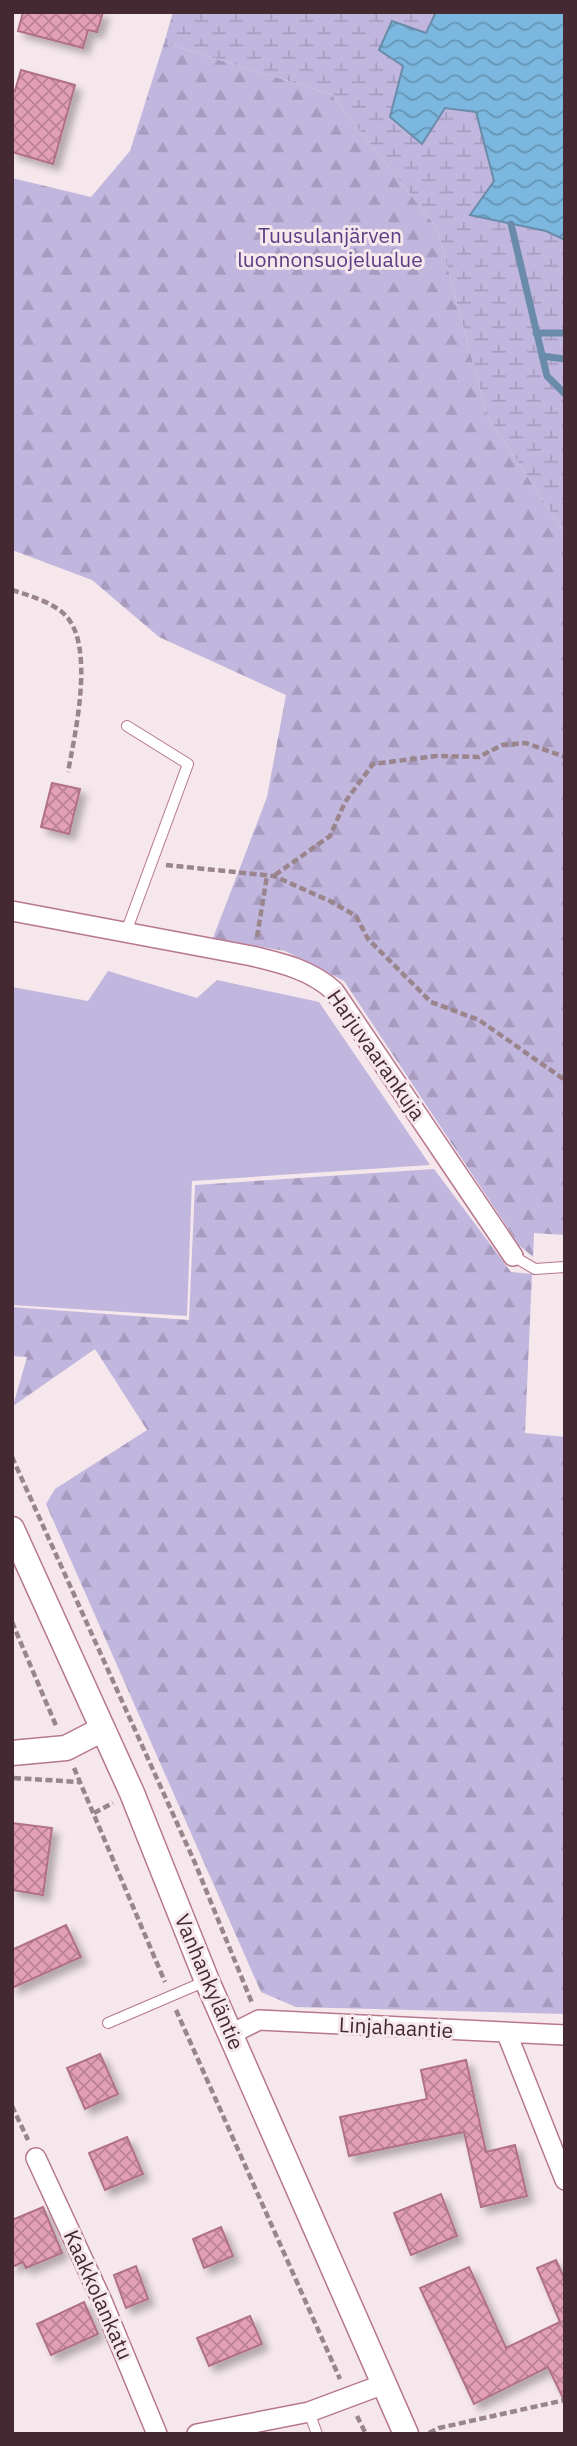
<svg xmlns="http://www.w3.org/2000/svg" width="577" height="2446" viewBox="0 0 577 2446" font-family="'IBM Plex Sans',sans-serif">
  <defs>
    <pattern id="forest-firs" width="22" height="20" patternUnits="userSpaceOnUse" patternTransform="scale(1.75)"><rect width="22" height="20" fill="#c1b6de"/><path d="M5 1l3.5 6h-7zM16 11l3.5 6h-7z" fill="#a79cbf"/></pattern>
    <pattern id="wetland-marsh" width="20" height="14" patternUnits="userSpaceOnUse" patternTransform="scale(1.75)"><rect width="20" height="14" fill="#c1b6de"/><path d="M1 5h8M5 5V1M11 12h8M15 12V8" fill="none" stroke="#a79cbf"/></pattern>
    <pattern id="water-waves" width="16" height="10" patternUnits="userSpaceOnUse" patternTransform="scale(1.75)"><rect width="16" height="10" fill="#7bb7de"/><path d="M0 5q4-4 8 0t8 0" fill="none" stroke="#6695b5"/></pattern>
    <pattern id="building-cross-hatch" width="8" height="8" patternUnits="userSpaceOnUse" patternTransform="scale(1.75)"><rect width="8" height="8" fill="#e39fb5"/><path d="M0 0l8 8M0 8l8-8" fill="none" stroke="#ba8294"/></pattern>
    <filter id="shadow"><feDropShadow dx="6" dy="6" stdDeviation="3.5" flood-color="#0004"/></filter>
  </defs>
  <rect width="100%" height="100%" fill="#f5e7eb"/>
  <path fill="#c1b6de" d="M108,971L197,998L217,980L319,1002L430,1165L192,1181L187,1316L12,1305V987L88,1001Z"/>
  <path fill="url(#forest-firs)" d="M164,43L331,94L437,228L487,415L565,534V1235L534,1233L533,1257L519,1245L344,981L285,951L213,938L267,797L286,695L159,637L92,580L12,550V178L91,197L130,151Z
    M434,1169L511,1272L532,1274L525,1433L565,1437V2014L296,2007L261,1992L46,1504L55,1489L147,1430L95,1349L13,1406L27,1357L12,1356V1307L189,1320L195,1185Z"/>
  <path fill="url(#wetland-marsh)" d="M173,12H565V534L487,415L437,228L331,94L164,43Z"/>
  <path fill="url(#water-waves)" stroke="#6a8caa" stroke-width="2" d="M436,12H565V240L546,231L470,215L494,181L476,112L445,108L422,144L390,117L403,66L379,50L392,21L426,33Z"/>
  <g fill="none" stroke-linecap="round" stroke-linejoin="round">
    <path stroke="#6a8caa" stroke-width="7" d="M511,224L547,376L565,394
      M536,333H565
      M542,356L565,359"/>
  </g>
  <path fill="url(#building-cross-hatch)" stroke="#b07086" stroke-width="2" filter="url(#shadow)" d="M23,12H103L97,32L88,30L83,48L18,31Z
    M21,70L75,85L53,164L12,152V90L15,91Z
    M52,783L80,789L69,834L41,827Z
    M12,1823L52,1828L43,1895L12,1890Z
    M66,1925L81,1957L12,1988V1950Z
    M100,2054L118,2094L85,2109L67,2068Z
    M466,2060L486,2152L515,2145L527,2196L481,2207L464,2132L349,2156L340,2117L427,2099L421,2070Z
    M127,2137L143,2174L105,2190L89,2153Z
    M441,2194L457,2236L411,2255L394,2213Z
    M43,2207L62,2253L26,2268L23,2262L12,2267V2220Z
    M221,2227L233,2256L204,2268L193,2239Z
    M556,2260L565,2280V2402L548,2367L474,2404L420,2288L469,2267L506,2348L560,2322L537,2268Z
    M136,2266L148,2299L126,2308L114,2275Z
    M84,2302L98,2334L51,2355L37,2324Z
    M250,2316L262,2344L209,2366L197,2338Z"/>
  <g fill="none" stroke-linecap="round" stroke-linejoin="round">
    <defs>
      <path id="service" d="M126,932L188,764L127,726
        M513,1256L535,1269L565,1267
        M108,2023L206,1981
        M309,2412L317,2434"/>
      <path id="minor" d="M12,911L252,956C282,963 311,970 334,991L513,1256
        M231,2034L259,2020L565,2035
        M507,2034L565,2180
        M36,2158L102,2301L157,2434
        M197,2434L309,2412L384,2384"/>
      <path id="tertiary" d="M12,1529L132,1793L207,1981L406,2434
        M12,1753L66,1748L103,1729"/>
    </defs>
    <use href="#service" stroke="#b7778d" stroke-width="12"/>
    <use href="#minor" stroke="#b7778d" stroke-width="22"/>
    <use href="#tertiary" stroke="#b7778d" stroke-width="27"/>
    <path stroke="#99858b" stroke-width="4.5" stroke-dasharray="7 3.5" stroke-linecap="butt" d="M12,590C28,595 55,603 66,616C95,647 75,734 68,772
      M166,865L274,876L332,902L356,916L368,939L431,1002L479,1020L565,1080
      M275,875L330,836L345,802L373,764L436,756L479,757L502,745L526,743L565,757
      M257,937L267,876
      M12,1457L195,1863L252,2003
      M12,1622L57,1728
      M74,1768L165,1982
      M14,1778L79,1782
      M94,1813L113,1803
      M176,2010L340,2379
      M12,2106L28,2140
      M357,2416L366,2434
      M429,2433L439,2428L565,2400"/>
    <use href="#service" stroke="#fff" stroke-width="10"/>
    <use href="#minor" stroke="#fff" stroke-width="19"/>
    <use href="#tertiary" stroke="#fff" stroke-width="24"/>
  </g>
  <g text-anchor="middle" stroke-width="6" stroke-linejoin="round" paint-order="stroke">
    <g font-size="21" fill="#583f86" stroke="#f5e7eb">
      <text x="330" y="243">Tuusulanjärven<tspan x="330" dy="24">luonnonsuojelualue</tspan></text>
    </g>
    <g font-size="21" fill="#442932" stroke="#f5e7eb">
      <text transform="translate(376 1055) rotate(55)" y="7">Harjuvaarankuja</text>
      <text transform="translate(209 1982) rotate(67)" y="7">Vanhankyläntie</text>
      <text transform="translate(396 2028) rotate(3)" y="7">Linjahaantie</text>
      <text transform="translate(98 2295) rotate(66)" y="7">Kaakkolankatu</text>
    </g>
  </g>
  <rect width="577" height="2446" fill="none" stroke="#442932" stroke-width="28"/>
</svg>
